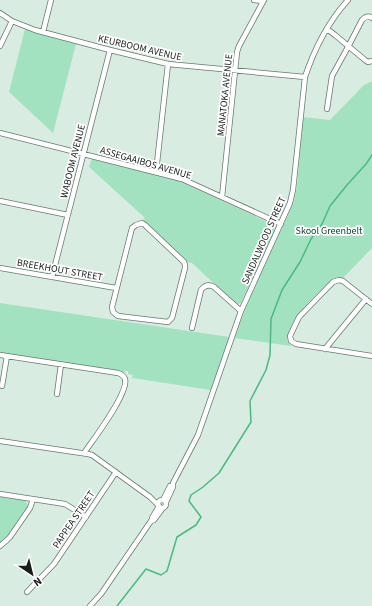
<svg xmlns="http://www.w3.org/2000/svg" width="372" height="606" viewBox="0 0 372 606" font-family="'Source Sans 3',sans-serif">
  <rect width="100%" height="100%" fill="#d9ece1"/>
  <path fill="#a3e2c0" d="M25,29L76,44L53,133L9,92Z
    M372,81V248L343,278L339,277L332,279C315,297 291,315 287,340L291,346L235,338L246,307L294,202L297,187L303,117L330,120L364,85Z
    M92,159L179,181L272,224L274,227V232L241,303L238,304L235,303L192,263L187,262L185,259L145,223L144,217L89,167Z
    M0,303L229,337L211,390L132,378L133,375L128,374V371H125L124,374L119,371L0,353Z
    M0,496L25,500L28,505L27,508L8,535L0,543Z"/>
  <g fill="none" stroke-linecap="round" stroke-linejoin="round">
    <path stroke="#4cb886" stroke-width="1.5" d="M117,606L146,569L161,575L167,571L177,537L196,525L201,517L189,501L191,495L203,487L219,473L251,422L250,401L266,370L270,355L271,319L282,290L300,262L311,239L322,224L330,206L347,185L366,164L372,155"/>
    <defs>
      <path id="street" d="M254,0L263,1
        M0,13L12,21L35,30L110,50L168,64L305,77
        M327,29L335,35L365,60L368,62L372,61
        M43,32L51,0
        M0,46L12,21
        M327,109L332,76L348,47L362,20C365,17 368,15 372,18
        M0,133L182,179L281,224
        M156,172L168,64
        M222,197L237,52L239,46L264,0
        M0,201L68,215
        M142,223L145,225L184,262L185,265V268L172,318L168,322L118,316L113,312L112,307L132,228L136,225Z
        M0,268L116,288
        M52,277L110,50
        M372,304L343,281L339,280L333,282L299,317L290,336L291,341L296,344L372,356
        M192,328L201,290C205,285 209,284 214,287L241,311
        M325,349L366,299
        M0,355L118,373C121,374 124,376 125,379C129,393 93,440 84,453
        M2,386L7,356
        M57,394L61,364
        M0,441L88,454L92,455L150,497L158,505
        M0,494L65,504L86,517
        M163,500L170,486
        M158 504a4 4 0 1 1 8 0a4 4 0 1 1-8 0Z
        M166,502L173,487V483L198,435L241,311L290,203L293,190L305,77C314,50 329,21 348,0
        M152,518L159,506
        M0,546L7,540L10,537L30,508L33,499
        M27,592L54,564L116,472
        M90,606L101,594L151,521L154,520L163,508"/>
    </defs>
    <use href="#street" stroke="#68786f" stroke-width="6"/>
    <use href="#street" stroke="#fff" stroke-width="4.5"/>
  </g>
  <g text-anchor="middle" stroke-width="3.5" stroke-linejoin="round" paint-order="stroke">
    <g font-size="10" fill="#171e1a" stroke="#fff">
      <text transform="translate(140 47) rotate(13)" y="4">KEURBOOM AVENUE</text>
      <text transform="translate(224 95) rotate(-84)" y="4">MANATOKA AVENUE</text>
      <text transform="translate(72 161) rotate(-76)" y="4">WABOOM AVENUE</text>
      <text transform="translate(146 162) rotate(16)" y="4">ASSEGAAIBOS AVENUE</text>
      <text transform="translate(263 240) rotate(-66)" y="4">SANDALWOOD STREET</text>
      <text transform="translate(60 269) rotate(10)" y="4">BREEKHOUT STREET</text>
      <text transform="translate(73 519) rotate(-56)" y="4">PAPPEA STREET</text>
    </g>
    <g font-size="10" fill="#113e2a" stroke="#fff">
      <text x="329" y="234">Skool Greenbelt</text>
    </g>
  </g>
  <g transform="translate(32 574) rotate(145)" stroke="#ffffff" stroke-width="3" paint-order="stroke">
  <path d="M0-3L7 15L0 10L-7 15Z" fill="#171e1a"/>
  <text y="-6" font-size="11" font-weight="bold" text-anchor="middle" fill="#171e1a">N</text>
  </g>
</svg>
